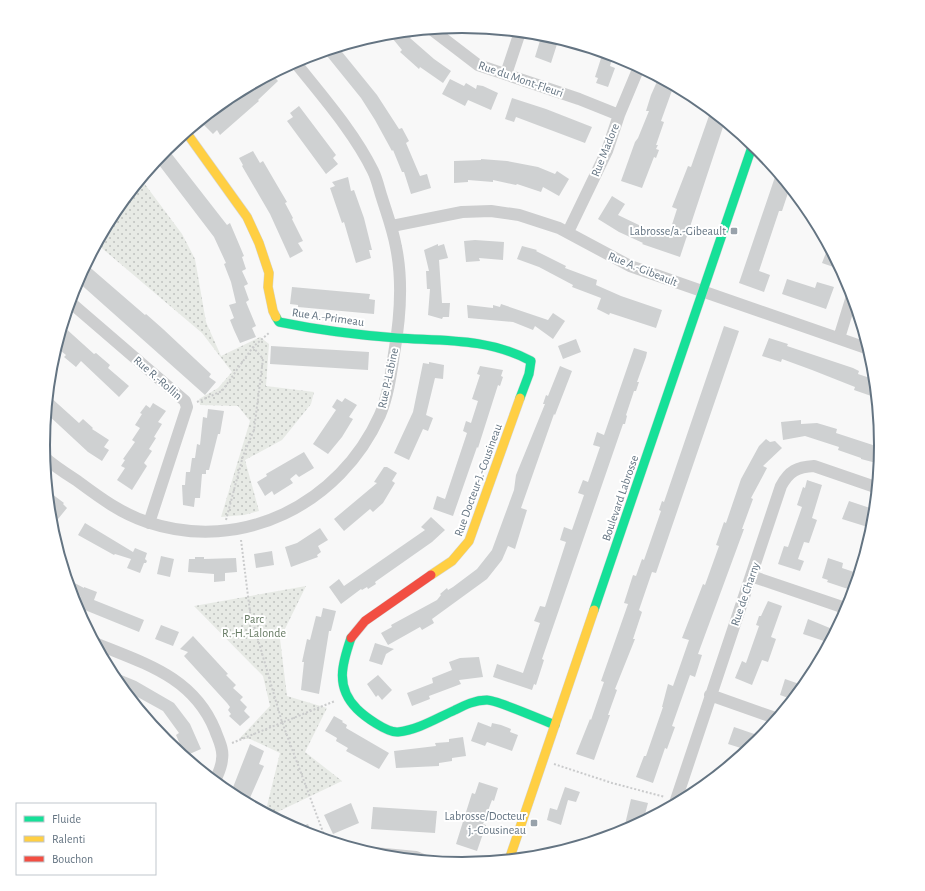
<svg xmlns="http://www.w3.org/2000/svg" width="925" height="891" viewBox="0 0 925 891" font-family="'Alegreya Sans',sans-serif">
  <defs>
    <pattern id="park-dots" width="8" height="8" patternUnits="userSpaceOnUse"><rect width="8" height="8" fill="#e7eae5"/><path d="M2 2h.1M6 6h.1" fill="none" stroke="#bfc2bf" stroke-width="1.8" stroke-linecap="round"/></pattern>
  </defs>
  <rect width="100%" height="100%" fill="#f8f8f8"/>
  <path fill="url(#park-dots)" d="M141,179L182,234L195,259L206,322L221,356L260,337L269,344L266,386L314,392L311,404L282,440L245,460L259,511L244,515L221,517L250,421L238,406L200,405L199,399L218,388L232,372L202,333L97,244L114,212Z
    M306,586L280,639L287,696L327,708L305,752L342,781L269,816L265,814L280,753L250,739H239L270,706L263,676L194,606Z"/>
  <path fill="#cfd1d2" d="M419,30L410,38L434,59L451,71L443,83L420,67L419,69L400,52L402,50L388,33Z
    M542,34L559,38L551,63L535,57Z
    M338,47L377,95L399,129L402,128L409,141L406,143L420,176L427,174L431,188L411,194L404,172H402L393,150L392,151L375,120L361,98L323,51Z
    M603,52L613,55L610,66L615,68L608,87L596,83L598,78L595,77Z
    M272,74L278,81L258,100L259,101L220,135L217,130L213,134L203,124L239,92Z
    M659,77L674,85L661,121L664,122L656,145H658L656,149L659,150L656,158L654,157L642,188L621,181L635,142L638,138L649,111H646L651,95Z
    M450,79L464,86L466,83L476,89L477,85L483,86L498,93L491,110L468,100L465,106L442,94Z
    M512,98L546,109L592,127L585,143L516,117L514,122L505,119Z
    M299,106L336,155L333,158L338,164L326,174L287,121L293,117L290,113Z
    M711,110L725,121L680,257L642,244L643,243L619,232L598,219L612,196L625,204L618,215L643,227L642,228L668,237L677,209L672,207L688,166L691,167Z
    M167,148L227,225L230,223L244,256L242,257L246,269L242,271L248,284L244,286L249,300L246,302L256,326L252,328L256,337L240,343L234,330L230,320L234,318L229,305L236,303L231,282L224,264L226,263L214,237L156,161Z
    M253,151L260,163L263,161L277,185L287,202L285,203L293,218L292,219L303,241L298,243L303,251L290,258L270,214L242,166L243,165L239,158Z
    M481,159L507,161L538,167L555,174L557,171L569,179L559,196L543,187L541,192L517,184L516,185L493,180V182L468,180V182L454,183V161L481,160Z
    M777,171L790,187L782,211H779L759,271L770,275L764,292L739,283Z
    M348,177L351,191L354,190L364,218L372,250H369L371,258L356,263L344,222L342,223L330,188L335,186L332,182Z
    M475,240L504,242L503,260L479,258L480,261L466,262L464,241Z
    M438,244V246L444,244L448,258L439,260L442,303H450L449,317H443L442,319L428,315L430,289H427L426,271H429L424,250Z
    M829,245L842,270L822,263Z
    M522,246L537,250L536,251L566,266L565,268L597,280L596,285L621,296L662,310L656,328L610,313L609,315L597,309L601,298L572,287L573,285L539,267L517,259Z
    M86,264L145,315L146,314L163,329L211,374L209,377L216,382L205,395L77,281Z
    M787,279L815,288L817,282L834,287L826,309L782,294Z
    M292,287L370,294L369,299L375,300L374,314L298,307V305L290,304Z
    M501,304L548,320L553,313L565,321L553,339L535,326L533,330L513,322L468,318L467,305L493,308V305L500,307Z
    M63,326L94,354L96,353L110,365L108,368L129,386L119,397L81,361L76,367L64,357L66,355L56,347Z
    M724,326L739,331L656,573L652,572L639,610L642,612L633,639H635L615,689L617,690L608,715H610L594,760L576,754L590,719L591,720L604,682L601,681L628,604L624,603L633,575L636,576L642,559L644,560L661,511L659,510L662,501L664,502Z
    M769,338L788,344L787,346L853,368L859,371L858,374L876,380L877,398L854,390L855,387L812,370L782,359L781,362L762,356Z
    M576,339L581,352L563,359L558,346Z
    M271,346L369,352L368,370L270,364Z
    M634,348L647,352L646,357L637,382H639L636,391H634L626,415L627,416L625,424H623L542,659L544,660L536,685L534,684L532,690L493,677L497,664L523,673L540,623L534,621L540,606L545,607L566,542L560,540L564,527L572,530L584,495L578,493L583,480L588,482L600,447L593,445L597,432L604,435Z
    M429,362L444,365L443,379L435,378L426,415L433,418L428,431L423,429L409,460L394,453L413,412L423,363L429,364Z
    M480,366L503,370L501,376L503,377L500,386L498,385L478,448L477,447L453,516L433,509L437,496L445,499L467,433L463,431L466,421L471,423L478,401L472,399L480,375L477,374Z
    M560,366L572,371L555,415L554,414L521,508L527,510L515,549L508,546L502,560L487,579L432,619L434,623L422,630L420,627L388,645L381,633L392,627L391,625L437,600L441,595L440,594L447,588L448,590L453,587L477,569L492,550L514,490L516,475L545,404H543L546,395L548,396Z
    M48,395L79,423L83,419L93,428L92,429L109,440L104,447L109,450L102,461L88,452L46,413Z
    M345,398L357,405L349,417L353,419L342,437L328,454L313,444L336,410L332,407L337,399L342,402Z
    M153,403L166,411L158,422L162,424L154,437L156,438L149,449L152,451L144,463L147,466L132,490L117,480L125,468L121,466L125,460L123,459L135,442L132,440L140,428L135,425L142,414L140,413L146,405L150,408Z
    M208,409L224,411L220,434H218L209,470H206V474H202L200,498H195L194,507L183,505L182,485H185L186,472H190L192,458H195L197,444L200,445L203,417L207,418Z
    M801,420V424L817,423L837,429L836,433L882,448L880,464L861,459V458L838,450L839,447L805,436L783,440L781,422Z
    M766,439L770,442L775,441L782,448L763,466L767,468L751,498L753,499L742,529H744L698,654L702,655L695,677L690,675L672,726L675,727L667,749L665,748L653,783L636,777L644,756H646L663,707H662L668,684L673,686L689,640L682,638L703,584L705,585L719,546L716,545L724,522L726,523L741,479L759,446Z
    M304,452L314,468L299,477L296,474L290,479L293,483L274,495L272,491L265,496L257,482L267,476L266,474Z
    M384,467H387L397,473L392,481L395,483L383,503L373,512L370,509L344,531L334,519L377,483L374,482Z
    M807,480L822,485L812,518L817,520L809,543L804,542L798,559L804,561L800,571L778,564L784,546L788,547L802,507L797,505L803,487L805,488Z
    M48,491L64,503L63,504L67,508L58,519L49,511Z
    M849,501L876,510L874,529L842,519Z
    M431,517L445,530L432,542L375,582L376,584L368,589L367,587L362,590L361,589L341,604L329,587L339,579L344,586L425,530L421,527Z
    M85,523L133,552L135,548L147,553L145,559L147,561L146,563H144L140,573L127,568L131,559L115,554L114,555L78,535Z
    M320,528L328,540L318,546L321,552L317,555L318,557L291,567L285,547L297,543Z
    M272,551L274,565L256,568L254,554Z
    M161,556L174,559L170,577L157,574Z
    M195,557H204V559L236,558L237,572L225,573V581L214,582V574L188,572L189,559H195Z
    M828,558L843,563L842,568L860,574L854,591L827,582L828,580L822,578Z
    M67,579L84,588V587L97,592L94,600L144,620L139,632L75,606Z
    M768,601L782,606L771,637L776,639L768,662L762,660L752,685L735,678L742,661L746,663L759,626L756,625L759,616H761Z
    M323,608L336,611L331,631H329L319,694L301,690L304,662H302L307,639L310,640L316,616L321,617Z
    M808,619L837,631L830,643L803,634Z
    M161,625L179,632L173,646L155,639Z
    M193,636L228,674L226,675L236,685L233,688L243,697L240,700L247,707L244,711L250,717L240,726L229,716L231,714L228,710L230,707L227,703L184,656L188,652L180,649Z
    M375,643L394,649L386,654L382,665L369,661Z
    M479,657L483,677L459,680L461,684L429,696L430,699L412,706L407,693L433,683L432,678L452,670L449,662L460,658Z
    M109,670L136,681L174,703L190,724L201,749L185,756L176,735L179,733L163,711L134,695L132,701L114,678Z
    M378,675L392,690L382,700L378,695L376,697L367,684Z
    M785,679L805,686L794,700L780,695Z
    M334,716L343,721L342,722L347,725L346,728L389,753L379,769L346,751L348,748L336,741L337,738L325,731Z
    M478,722L491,727L492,723L501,725L511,729L510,732L518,735L512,751L487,742L485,746L471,741Z
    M734,727L763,737L752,748L745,745L744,749L728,744Z
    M463,737L466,756L452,758V761L439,763V766L396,768L394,751L436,746L435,743L449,742V739Z
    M250,744L264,751L259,764L264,766L249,800L244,798L243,801L230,795Z
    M479,782L498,788L494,801L492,800L483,824L486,825L477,851L456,844L472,793L475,794Z
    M565,787L580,792L576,802L568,800L561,825L547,820L550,808L557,810Z
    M631,799L648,803L643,822L623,833Z
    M351,803L359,823L333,834L324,815Z
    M373,807L437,811L435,833L371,829Z
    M308,824L313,836L294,829Z"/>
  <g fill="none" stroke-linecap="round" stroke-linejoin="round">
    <defs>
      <path id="fast" d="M276,317L279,322C318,330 357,335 397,338C444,341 488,338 531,361L529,374L520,398
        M594,610L753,144
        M351,638C342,664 335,687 357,709C364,716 387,733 398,732C418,730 437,718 455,710C465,705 475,700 487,700C497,700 542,720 555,725"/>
      <path id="slow" d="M186,132L247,217L259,243L269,273L268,287L273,311L276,317
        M431,575L452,561L469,541L520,398
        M509,860L594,610"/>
      <path id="jam" d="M351,638L365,621L431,575"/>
    </defs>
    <use href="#fast" stroke="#d5d6d7" stroke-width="10"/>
    <use href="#slow" stroke="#d5d6d7" stroke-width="10"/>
    <use href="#jam" stroke="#d5d6d7" stroke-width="10"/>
    <path stroke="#cacbcc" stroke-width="2" stroke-dasharray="2 2" stroke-linecap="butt" d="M197,402L222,391L253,347L270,332
      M226,520L243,456L254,430L263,359L253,347
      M241,540L250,612L282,722L326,840
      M232,743L335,701
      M554,764L612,783L665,797"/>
    <path stroke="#cdcecf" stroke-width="12" d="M431,29L478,65L579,99L619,115
      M506,74L520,32
      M392,226L462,212L491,211L519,215L559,228L630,266L869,349
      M568,232L607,151L619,115L639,67
      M70,302L185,401L187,407L149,523
      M839,338L853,293
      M44,457C54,466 65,473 76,480C99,497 120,513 147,522C242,554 340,504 380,415C388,396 391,374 394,354C400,320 403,281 396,247C393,230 387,214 382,198C379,189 377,179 373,171C354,132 322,96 295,62
      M751,576L848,609
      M95,643C143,663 193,676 215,730C218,739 224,749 222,759C222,767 217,775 215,782
      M710,695L778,719
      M674,806L781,486C789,471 797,467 814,466L878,488
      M371,854L374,853L416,857L428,862"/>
    <use href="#fast" stroke="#16e098" stroke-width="9"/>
    <use href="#slow" stroke="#ffcf43" stroke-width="9"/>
    <use href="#jam" stroke="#f24e42" stroke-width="9"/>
  </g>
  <g fill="#98a2ab" stroke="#fff" stroke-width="1.5">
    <rect x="730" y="227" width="8" height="8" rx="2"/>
    <rect x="530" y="819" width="8" height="8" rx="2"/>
  </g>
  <g text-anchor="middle" stroke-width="4" stroke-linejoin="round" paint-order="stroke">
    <g font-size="12" fill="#647482" stroke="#fff">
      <text transform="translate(521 79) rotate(19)" y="4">Rue du Mont-Fleuri</text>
      <text transform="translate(605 150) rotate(-68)" y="4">Rue Madore</text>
      <text transform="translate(643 269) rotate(22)" y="4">Rue A.-Gibeault</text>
      <text transform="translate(328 317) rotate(8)" y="4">Rue A.-Primeau</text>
      <text transform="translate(158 378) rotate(41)" y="4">Rue R.-Rollin</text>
      <text transform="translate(388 378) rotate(-78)" y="4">Rue P.-Labine</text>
      <text transform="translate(478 480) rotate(-70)" y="4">Rue Docteur-J.-Cousineau</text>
      <text transform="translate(620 498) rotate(-71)" y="4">Boulevard Labrosse</text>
      <text transform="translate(745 594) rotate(-71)" y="4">Rue de Charny</text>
    </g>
    <g font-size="12" fill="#647482" stroke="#fff" text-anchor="end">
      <text x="726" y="235">Labrosse/a.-Gibeault</text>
      <text x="526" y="820">Labrosse/Docteur<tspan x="526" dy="14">j.-Cousineau</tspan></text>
    </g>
    <g font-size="12" fill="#667a63" stroke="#fff">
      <text x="254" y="623">Parc<tspan x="254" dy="14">R.-H.-Lalonde</tspan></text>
    </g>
  </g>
  <path d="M0 0H925V891H0ZM50 445a412 412 0 1 1 824 0a412 412 0 1 1-824 0Z" fill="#fff" fill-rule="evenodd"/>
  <path fill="none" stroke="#647482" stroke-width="2" d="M50 445a412 412 0 1 1 824 0a412 412 0 1 1-824 0Z"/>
  <rect x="16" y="803" width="140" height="72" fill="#ffffff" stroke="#c1c7cd"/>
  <rect x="24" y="816" width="20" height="6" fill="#16e098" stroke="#c1c7cd"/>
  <text x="52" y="823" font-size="12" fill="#647482">Fluide</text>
  <rect x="24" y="836" width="20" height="6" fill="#ffcf43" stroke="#c1c7cd"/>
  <text x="52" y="843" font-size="12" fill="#647482">Ralenti</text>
  <rect x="24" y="856" width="20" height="6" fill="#f24e42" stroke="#c1c7cd"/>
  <text x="52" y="863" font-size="12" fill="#647482">Bouchon</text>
</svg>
